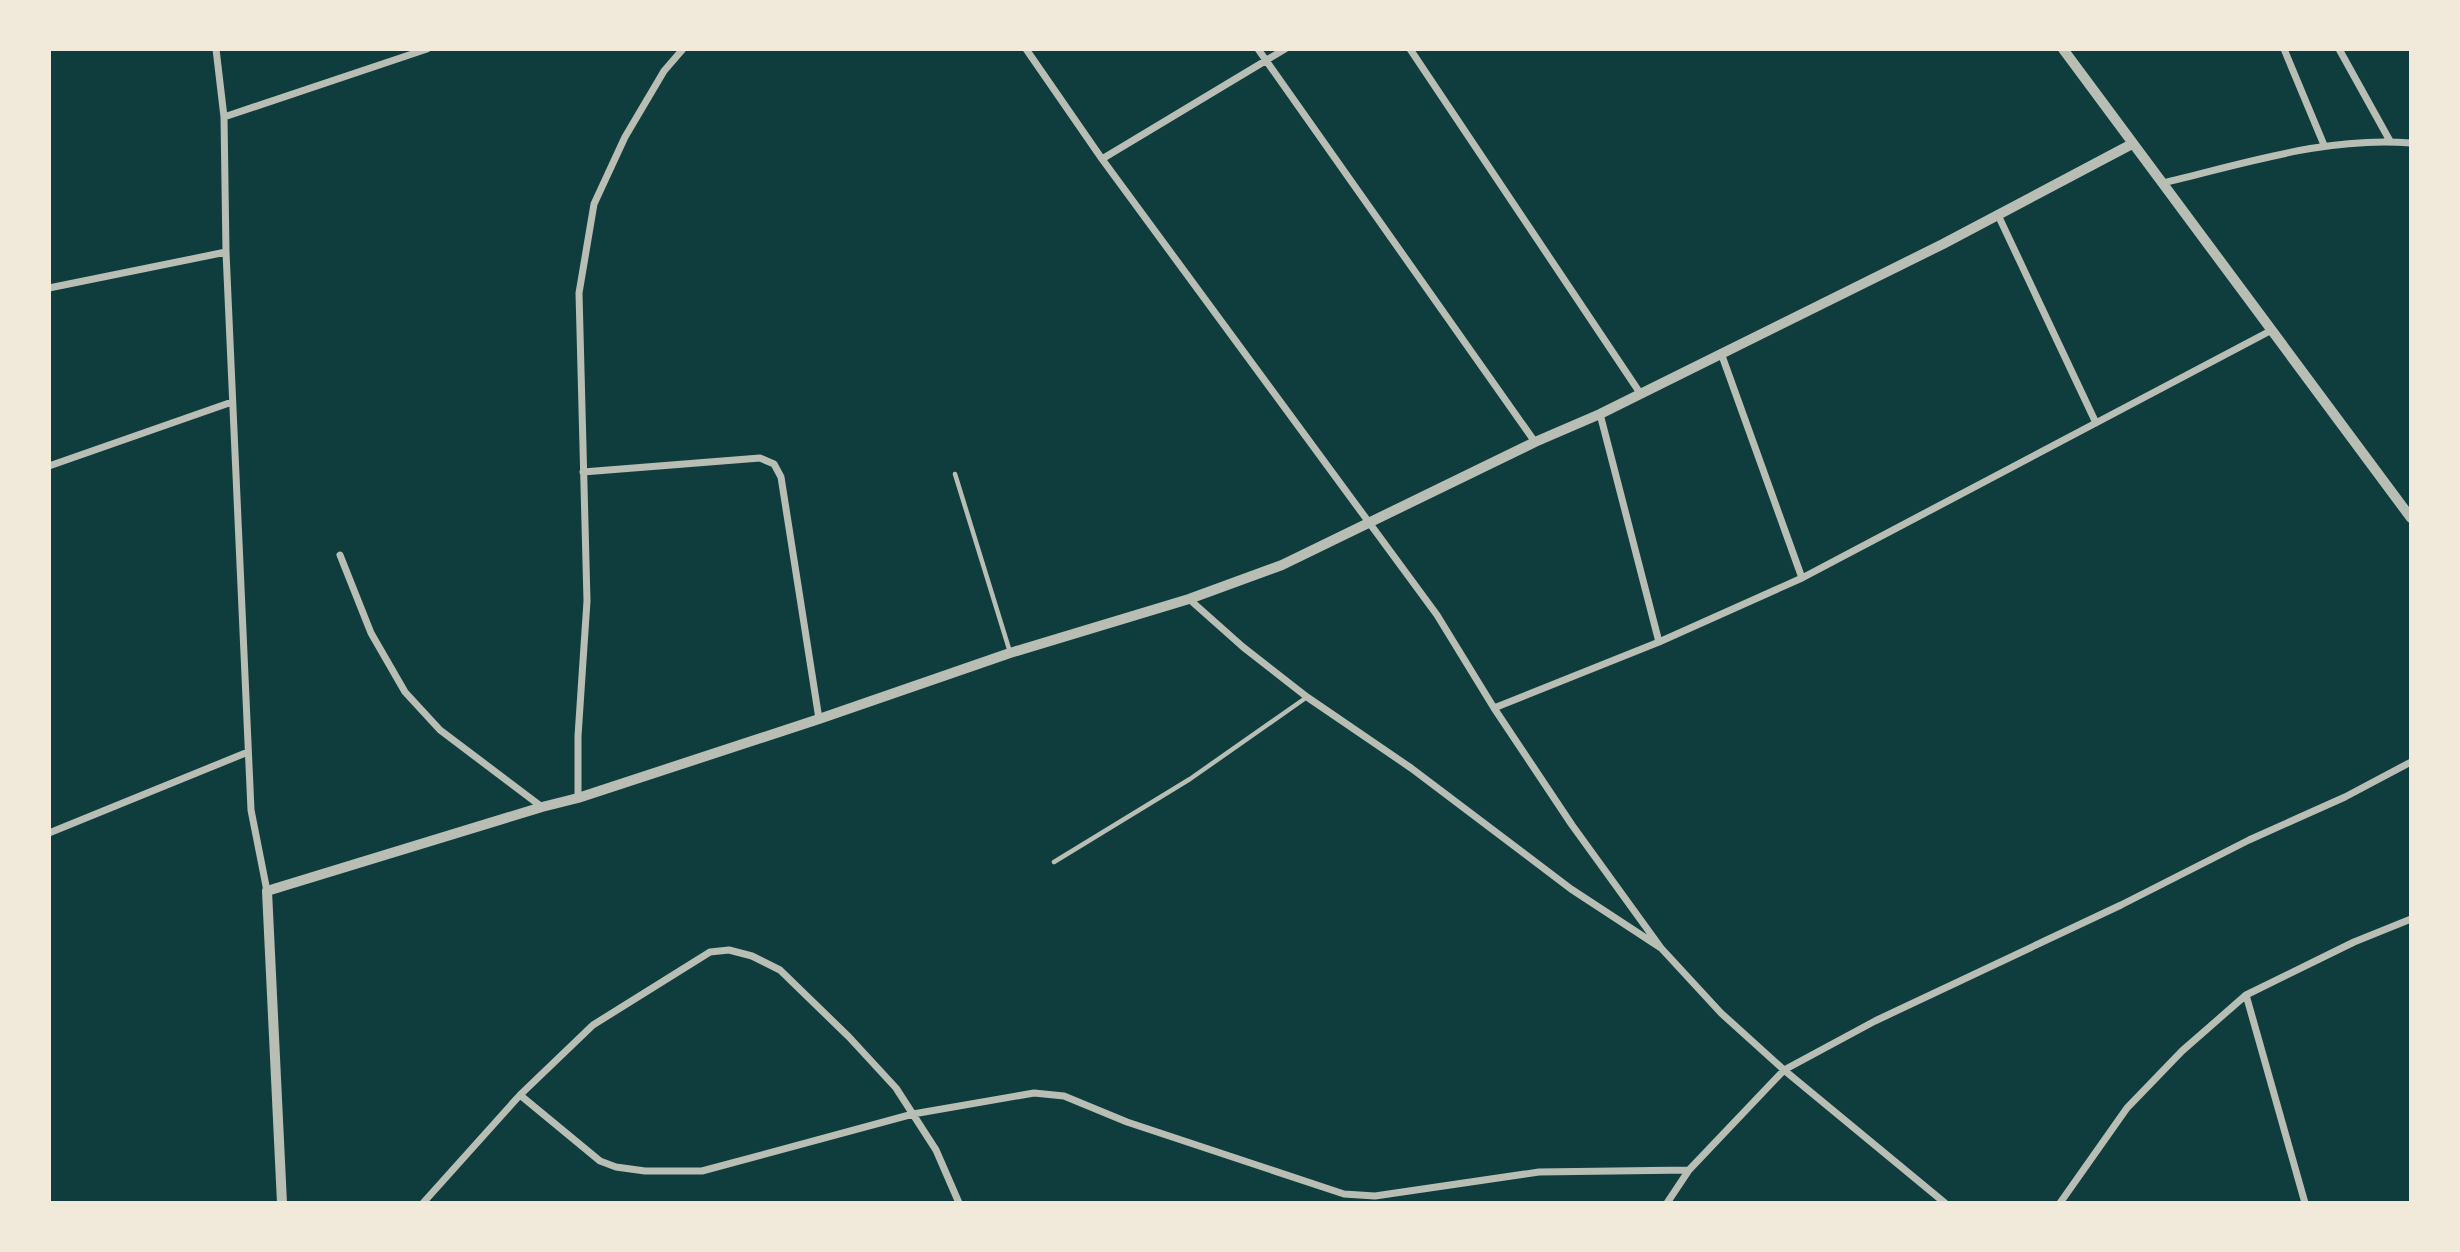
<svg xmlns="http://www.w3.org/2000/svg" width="2460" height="1252" viewBox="0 0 2460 1252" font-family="'Alegreya Sans',sans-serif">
  <rect width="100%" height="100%" fill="#0f3d3e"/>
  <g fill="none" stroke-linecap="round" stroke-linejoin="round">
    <path stroke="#b8beb3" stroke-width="4.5" d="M955,474L1010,652
      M1054,862L1190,779L1307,697"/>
    <path stroke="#b8beb3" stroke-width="7" d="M216,49L224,117L226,252L251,810L267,891
      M1026,49L1102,159L1437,615L1494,708L1572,825L1661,948
      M1258,49L1535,442
      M1410,49L1640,393
      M2284,49L2324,145
      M2339,49L2390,141
      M224,117L427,49
      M1102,159L1285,49
      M2162,183C2244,164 2326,136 2411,143
      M1998,215L2096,423
      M49,288L226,252
      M1721,353L1802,578
      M1600,414L1659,642
      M49,466L232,402
      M583,472L760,458L774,464L781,477L819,719
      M340,555L371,633L405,692L440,730L542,807
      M1189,599L1243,647L1307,697L1411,768L1571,889L1661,948L1721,1013L1784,1070L1945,1203
      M1494,708L1659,642L1802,578L2272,330
      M578,798V736L587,601L579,293L594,204L625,137L664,71L683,49
      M49,833L248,752
      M2246,995L2305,1203
      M520,1095L600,1161L616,1167L645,1171H702L913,1114L1034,1093L1064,1096L1127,1122L1344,1194L1375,1196L1539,1172L1689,1170
      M423,1203L520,1095L593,1025L710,952L729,950L752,956L780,970L849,1037L896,1088L936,1150L959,1203
      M1667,1203L1689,1170L1784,1070L1875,1021L2121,905L2249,840L2345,797L2411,762
      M2060,1203L2127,1108L2182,1051L2246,995L2354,942L2411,919"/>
    <path stroke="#b8beb3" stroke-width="10" d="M2063,49L2411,518
      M282,1203L267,891L542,807L578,798L819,719L1010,653L1189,599L1282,565L1535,442L1600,414L1943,244L2132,144"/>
  </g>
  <rect width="2460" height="1252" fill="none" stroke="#f1e9da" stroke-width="102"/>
</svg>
